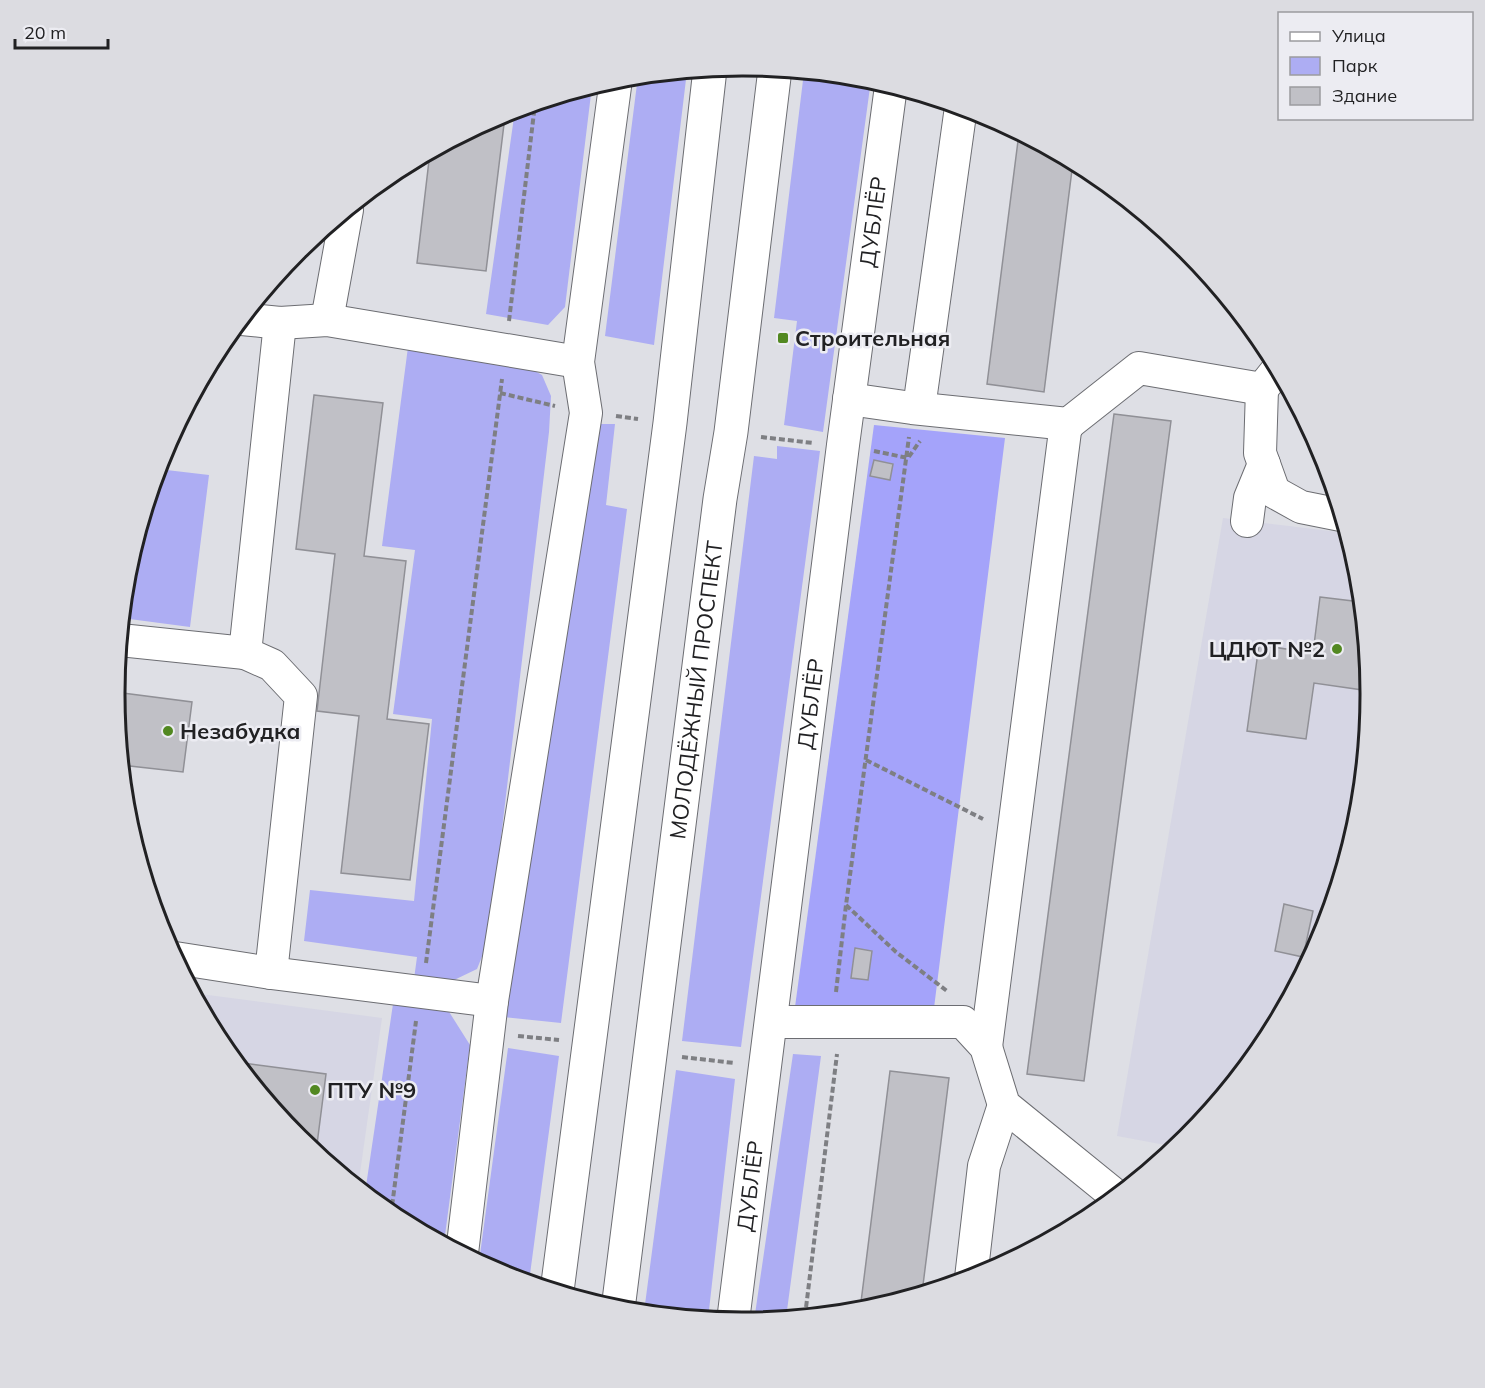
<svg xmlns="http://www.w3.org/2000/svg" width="1485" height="1388" viewBox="0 0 1485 1388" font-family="Mulish,sans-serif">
  <rect width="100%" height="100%" fill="#dedfe5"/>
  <path fill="#d6d6e4" d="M1223,518L1347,533L1358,572L1370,694L1358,817L1323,935L1264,1043L1186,1138L1176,1147L1117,1136Z
    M193,993L382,1018L358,1187L298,1138L220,1043Z"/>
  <path fill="#adadf3" d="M687,71L654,345L605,336L638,76Z
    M804,72L871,80L823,432L784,425L797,321L774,318Z
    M592,86L565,307L548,325L486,314L515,110Z
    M408,347L517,361L542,375L551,396L549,432L489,939L477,969L450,982L414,979L417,957L304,941L310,890L414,901L432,719L393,714L415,550L382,546Z
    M597,424H615L606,505L627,509L561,1023L504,1017Z
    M777,446L820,451L741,1047L682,1041L754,456L777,459Z
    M158,469L209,475L190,627L122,618L127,571Z
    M393,1004L446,1007L470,1045L444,1243L393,1216L365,1193Z
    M508,1048L559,1056L529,1282L502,1274L479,1262Z
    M793,1054L821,1056L786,1318L754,1321Z
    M676,1070L735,1079L708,1319L644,1312Z"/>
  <path fill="#a4a3fa" d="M874,425L1005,438L934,1008L795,1007Z"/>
  <path fill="#c0c0c6" stroke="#909096" stroke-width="1.5" d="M499,116H505L486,271L417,263L430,152Z
    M1019,133L1073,162L1044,392L987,384Z
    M314,395L383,403L364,556L406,561L387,719L429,724L410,880L341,873L359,716L317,711L335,554L296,549Z
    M1114,414L1171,421L1084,1081L1027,1074Z
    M874,460L893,464L890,480L870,476Z
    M1320,597L1361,602L1370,691L1314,683L1306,739L1247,731L1259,645L1313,653Z
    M115,692L192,702L183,772L121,765Z
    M1284,904L1313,911L1303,957L1275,951Z
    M855,948L872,951L868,980L851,978Z
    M236,1062L326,1074L316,1152L298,1138Z
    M890,1071L949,1078L922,1293L860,1310Z"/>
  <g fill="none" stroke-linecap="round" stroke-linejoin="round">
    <defs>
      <g id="minor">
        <path d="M242,319L280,323L327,320L578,362"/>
        <path d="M327,320L347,210"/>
        <path d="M1262,389L1260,453L1274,492L1301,507L1341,515"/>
        <path d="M849,399L912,408L1068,424L1139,368L1262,389L1278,369"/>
        <path d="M919,408L961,107"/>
        <path d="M1247,521L1250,498L1264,464"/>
        <path d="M120,640L245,653L280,323"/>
        <path d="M245,653L272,665L301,696L271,973"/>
        <path d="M175,958L271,973L492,1001"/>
        <path d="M771,1022H963L986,1047L1004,1105L1116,1196"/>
        <path d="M986,1047L1065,431L1068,424"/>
        <path d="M462,1253L492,1001L586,413L578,362L616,79"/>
        <path d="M971,1278L984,1166L1004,1105"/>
        <path id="s1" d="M733,1321L843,445L891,86"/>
      </g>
      <g id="major">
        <path d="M557,1291L670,423L710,69"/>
        <path id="s2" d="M618,1309L720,499L731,432L775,69"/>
      </g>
    </defs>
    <use href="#minor" stroke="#6c6d72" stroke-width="34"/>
    <use href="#major" stroke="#6c6d72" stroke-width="35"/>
    <path stroke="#7e7f83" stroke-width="4" stroke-dasharray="6 3" stroke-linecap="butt" d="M509,321L535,104
      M500,393L555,406
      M616,416L638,419
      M761,437L813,443
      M874,451L908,458L920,441
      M866,760L983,819
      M846,905L896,952L947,991
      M426,963L502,379
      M836,992L846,905L909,437
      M518,1036L559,1040
      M682,1057L734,1063
      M391,1214L416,1021
      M805,1316L837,1054"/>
    <use href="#minor" stroke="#fff" stroke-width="32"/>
    <use href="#major" stroke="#fff" stroke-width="33"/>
  </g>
  <g fill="#528821" stroke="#ececf2" stroke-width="2">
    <rect x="777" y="332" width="12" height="12" rx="3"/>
    <circle cx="1337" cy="649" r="6"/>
    <circle cx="168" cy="731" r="6"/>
    <circle cx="315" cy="1090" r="6"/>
  </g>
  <g text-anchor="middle" stroke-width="5" stroke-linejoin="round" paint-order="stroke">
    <g font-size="22" fill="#212123" stroke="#ececf2">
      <text dy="8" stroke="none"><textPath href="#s1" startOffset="1108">ДУБЛЁР</textPath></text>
      <text dy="8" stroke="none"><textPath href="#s2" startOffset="624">МОЛОДЁЖНЫЙ ПРОСПЕКТ</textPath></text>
      <text dy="8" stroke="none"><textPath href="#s1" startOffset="622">ДУБЛЁР</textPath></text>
      <text dy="8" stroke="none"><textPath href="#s1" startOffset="136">ДУБЛЁР</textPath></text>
    </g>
    <g font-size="22" font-weight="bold" fill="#212123" stroke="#ececf2" text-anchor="start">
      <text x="795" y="346">Строительная</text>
      <text x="1325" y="657" text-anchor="end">ЦДЮТ №2</text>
      <text x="180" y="739">Незабудка</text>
      <text x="327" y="1098">ПТУ №9</text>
    </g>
  </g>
  <path d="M0 0H1485V1388H0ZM742 76H743A617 617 0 0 1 1360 693V695A617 617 0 0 1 743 1312H742A617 617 0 0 1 125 695V693A617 617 0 0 1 742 76Z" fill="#dcdce1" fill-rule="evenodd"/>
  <path fill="none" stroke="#212123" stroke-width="3" d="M742 76H743A617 617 0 0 1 1360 693V695A617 617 0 0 1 743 1312H742A617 617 0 0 1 125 695V693A617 617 0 0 1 742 76Z"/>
  <rect x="1278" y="12" width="195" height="108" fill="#ececf2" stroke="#9b9b9f" stroke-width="1.5"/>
  <rect x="1290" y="32" width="30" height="9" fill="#ffffff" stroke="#9b9b9f" stroke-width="1.5"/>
  <text x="1332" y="42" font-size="18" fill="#212123">Улица</text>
  <rect x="1290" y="57" width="30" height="18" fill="#adadf3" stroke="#9b9b9f" stroke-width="1.5"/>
  <text x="1332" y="72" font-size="18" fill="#212123">Парк</text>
  <rect x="1290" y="87" width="30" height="18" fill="#c0c0c6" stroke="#9b9b9f" stroke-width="1.5"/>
  <text x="1332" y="102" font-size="18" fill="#212123">Здание</text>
  <path d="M15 39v9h93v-9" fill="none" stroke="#212123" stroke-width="3"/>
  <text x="24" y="39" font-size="18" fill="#212123" stroke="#ececf2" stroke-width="4.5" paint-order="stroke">20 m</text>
</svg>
